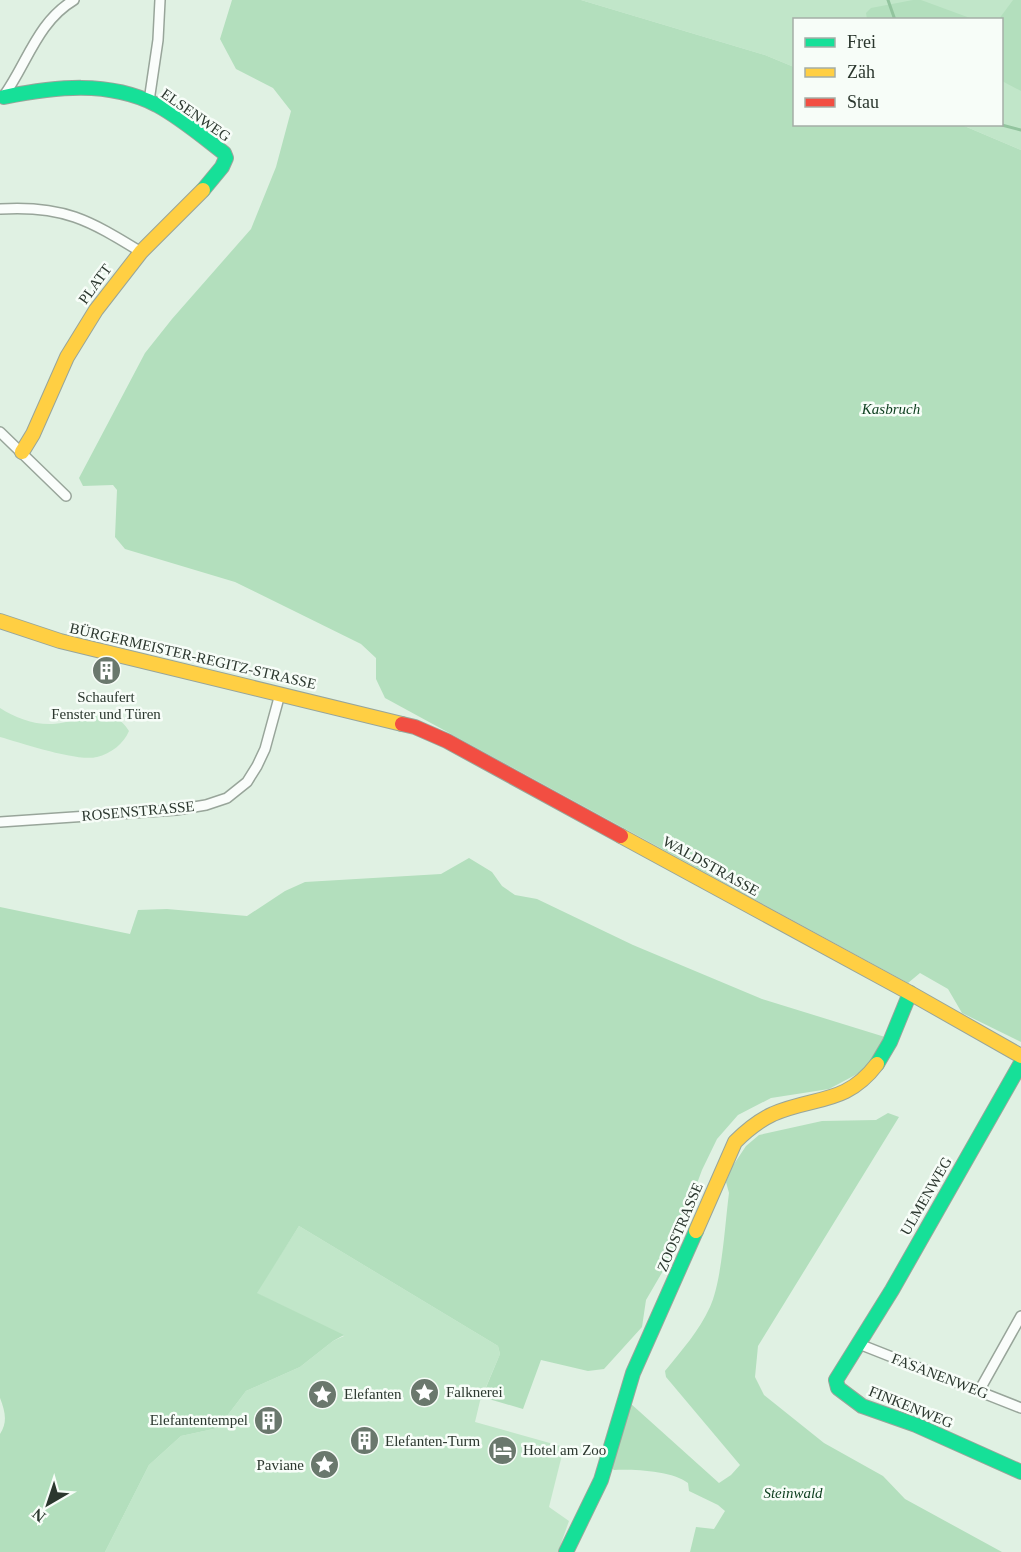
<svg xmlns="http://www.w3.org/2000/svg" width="1021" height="1552" viewBox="0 0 1021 1552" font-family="Georgia,serif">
  <rect width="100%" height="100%" fill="#e0f1e3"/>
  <path fill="#c1e6c9" d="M581,0H1021V150L962,125L1002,124V20H794V67L765,55Z
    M0,708C16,718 34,725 53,724C83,722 109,700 129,731C124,743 111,754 97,757C77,762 22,743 0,737Z
    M299,1226L498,1346L500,1354L480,1401L475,1422L564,1447L549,1507L569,1521L558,1552H105L149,1465L181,1436L218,1428L246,1391L300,1367L333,1341L344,1336L256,1293Z"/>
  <path fill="#b3dfbd" d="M232,0H581L765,55L794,67V124L962,125L1021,150V1042L962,1013L948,989L920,973L908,983L385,698L376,679V658L361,644L235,582L125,549L115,537L117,490L113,485L83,486L79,478L145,353L172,319L251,229L276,167L291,111L273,88L236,69L220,39Z
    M913,0H921L970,18L992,19H867L866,13L871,8Z
    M1013,0H1021V91L1002,81V20L999,19Z
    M469,858L492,872L502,886L515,895L537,899L633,945L762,999L885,1037L876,1056L859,1073L829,1089L771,1098L738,1115L717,1139L702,1170L667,1264L646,1300L642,1327L604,1369L588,1371L541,1360L523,1409L482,1397L500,1354L498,1346L299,1226L257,1293L344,1335L333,1341L300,1367L246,1391L218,1428L181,1436L149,1465L105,1552H0V1434C8,1422 5,1411 0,1398V907L130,934L138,910L167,909L247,916L285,891L305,882L441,874Z
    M888,1113L899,1117L758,1346L755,1377L764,1395L824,1443L883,1476L905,1499L1002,1552H690L696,1527L714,1529L725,1511L718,1505L689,1491L688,1483C673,1471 633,1469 614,1470L610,1467L630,1403L719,1483L731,1475L740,1465L666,1377L665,1371C682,1350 699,1331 710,1307C722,1281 725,1223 729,1193L726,1182L732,1167L746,1146L759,1135L822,1121L876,1120Z"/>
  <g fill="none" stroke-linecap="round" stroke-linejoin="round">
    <path stroke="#92c49e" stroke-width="3" d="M888,0L895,20
      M998,124L1021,130"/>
    <defs>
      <path id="street" d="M3,97C27,64 37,22 74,0
        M149,101L158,40L160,0
        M0,209C63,205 89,220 141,252
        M0,432L66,496
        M0,822L176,810L206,805L227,798L247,782L257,766L265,749L280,694
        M859,1344L1021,1408
        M979,1391L1021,1316"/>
      <path id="fast" d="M4,97C55,87 108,80 157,105C181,118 202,136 224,153L226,158L222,167L203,190
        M1021,1063L892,1290L836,1380L838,1388L862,1406L916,1425L1021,1472
        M877,1064L890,1042L910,993
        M566,1552L601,1480L633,1373L696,1231"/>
      <path id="slow" d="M22,452L33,434L67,357L96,310L141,252L203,190
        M0,621L60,641L402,724
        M621,836L910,993L1021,1056
        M696,1231L735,1142C746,1131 758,1121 773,1114C815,1096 846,1105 877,1064"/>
      <path id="jam" d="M402,724L415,727L447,741L621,836"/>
    </defs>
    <use href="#street" stroke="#98a59a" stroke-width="12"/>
    <use href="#fast" stroke="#98a59a" stroke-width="16"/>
    <use href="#slow" stroke="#98a59a" stroke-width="16"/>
    <use href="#jam" stroke="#98a59a" stroke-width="16"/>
    <use href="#street" stroke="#fafdfb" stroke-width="9"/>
    <use href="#fast" stroke="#16e098" stroke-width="14"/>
    <use href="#slow" stroke="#ffcf43" stroke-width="14"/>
    <use href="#jam" stroke="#f24e42" stroke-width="14"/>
  </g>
  <defs>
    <symbol id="building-disc" viewBox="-11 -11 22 22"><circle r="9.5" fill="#6a786d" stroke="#f7fdf8"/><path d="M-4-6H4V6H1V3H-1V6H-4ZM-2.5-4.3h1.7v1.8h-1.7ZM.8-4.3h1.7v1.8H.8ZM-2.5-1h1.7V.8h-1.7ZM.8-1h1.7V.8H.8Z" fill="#fff"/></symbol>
    <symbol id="sight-disc" viewBox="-11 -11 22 22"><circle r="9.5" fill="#6a786d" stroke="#f7fdf8"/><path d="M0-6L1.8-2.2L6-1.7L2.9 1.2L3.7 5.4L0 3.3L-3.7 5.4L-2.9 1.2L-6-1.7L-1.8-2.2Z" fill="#fff"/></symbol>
    <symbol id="hotel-disc" viewBox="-11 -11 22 22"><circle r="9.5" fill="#6a786d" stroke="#f7fdf8"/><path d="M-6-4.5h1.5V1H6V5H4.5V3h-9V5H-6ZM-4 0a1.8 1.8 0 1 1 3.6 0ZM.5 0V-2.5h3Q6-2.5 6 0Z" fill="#fff"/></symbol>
  </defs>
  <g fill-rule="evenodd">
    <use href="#building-disc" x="90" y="654" width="33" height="33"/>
    <use href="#sight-disc" x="408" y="1376" width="33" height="33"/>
    <use href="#sight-disc" x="306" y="1378" width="33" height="33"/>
    <use href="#building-disc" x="252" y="1404" width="33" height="33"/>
    <use href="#building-disc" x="348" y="1424" width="33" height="33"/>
    <use href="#hotel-disc" x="486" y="1434" width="33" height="33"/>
    <use href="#sight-disc" x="308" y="1448" width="33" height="33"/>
  </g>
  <g text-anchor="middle" stroke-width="5" stroke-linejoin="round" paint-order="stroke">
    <g font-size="15" fill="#2b372e" stroke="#f7fdf8">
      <text transform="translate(196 115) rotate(35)" y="5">ELSENWEG</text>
      <text transform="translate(95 284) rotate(-54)" y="5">PLATT</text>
      <text transform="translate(193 656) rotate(13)" y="5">BÜRGERMEISTER-REGITZ-STRASSE</text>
      <text transform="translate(138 811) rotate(-5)" y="5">ROSENSTRASSE</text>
      <text transform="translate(711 866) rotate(29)" y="5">WALDSTRASSE</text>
      <text transform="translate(926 1196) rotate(-60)" y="5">ULMENWEG</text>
      <text transform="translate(680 1227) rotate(-67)" y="5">ZOOSTRASSE</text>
      <text transform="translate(940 1376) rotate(21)" y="5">FASANENWEG</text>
      <text transform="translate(911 1407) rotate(22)" y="5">FINKENWEG</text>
    </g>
    <g font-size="15" font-style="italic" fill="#0c3e1e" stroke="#f7fdf8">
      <text x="891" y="414">Kasbruch</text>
      <text x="793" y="1498">Steinwald</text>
    </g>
    <g font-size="15" fill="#2b372e" stroke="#f7fdf8" text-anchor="start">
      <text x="106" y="702" text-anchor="middle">Schaufert<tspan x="106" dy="17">Fenster und Türen</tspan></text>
      <text x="446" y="1397">Falknerei</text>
      <text x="344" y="1399">Elefanten</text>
      <text x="248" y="1425" text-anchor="end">Elefantentempel</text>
      <text x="385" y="1446">Elefanten-Turm</text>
      <text x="523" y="1455">Hotel am Zoo</text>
      <text x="304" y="1470" text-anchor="end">Paviane</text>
    </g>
  </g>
  <rect x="793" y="18" width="210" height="108" fill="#f7fdf8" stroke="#a5aea7" stroke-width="1.5"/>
  <rect x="805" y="38" width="30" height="9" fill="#16e098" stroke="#a5aea7" stroke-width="1.5"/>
  <text x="847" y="48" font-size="18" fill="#2b372e">Frei</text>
  <rect x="805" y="68" width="30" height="9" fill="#ffcf43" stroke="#a5aea7" stroke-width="1.5"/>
  <text x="847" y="78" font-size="18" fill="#2b372e">Zäh</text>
  <rect x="805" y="98" width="30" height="9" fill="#f24e42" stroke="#a5aea7" stroke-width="1.5"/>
  <text x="847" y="108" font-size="18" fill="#2b372e">Stau</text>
  <g transform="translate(48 1504) rotate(219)" stroke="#f7fdf8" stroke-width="4.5" paint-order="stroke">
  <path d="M0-4.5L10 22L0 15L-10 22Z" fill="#2b372e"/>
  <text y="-9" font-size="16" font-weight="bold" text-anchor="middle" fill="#2b372e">N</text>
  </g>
</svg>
